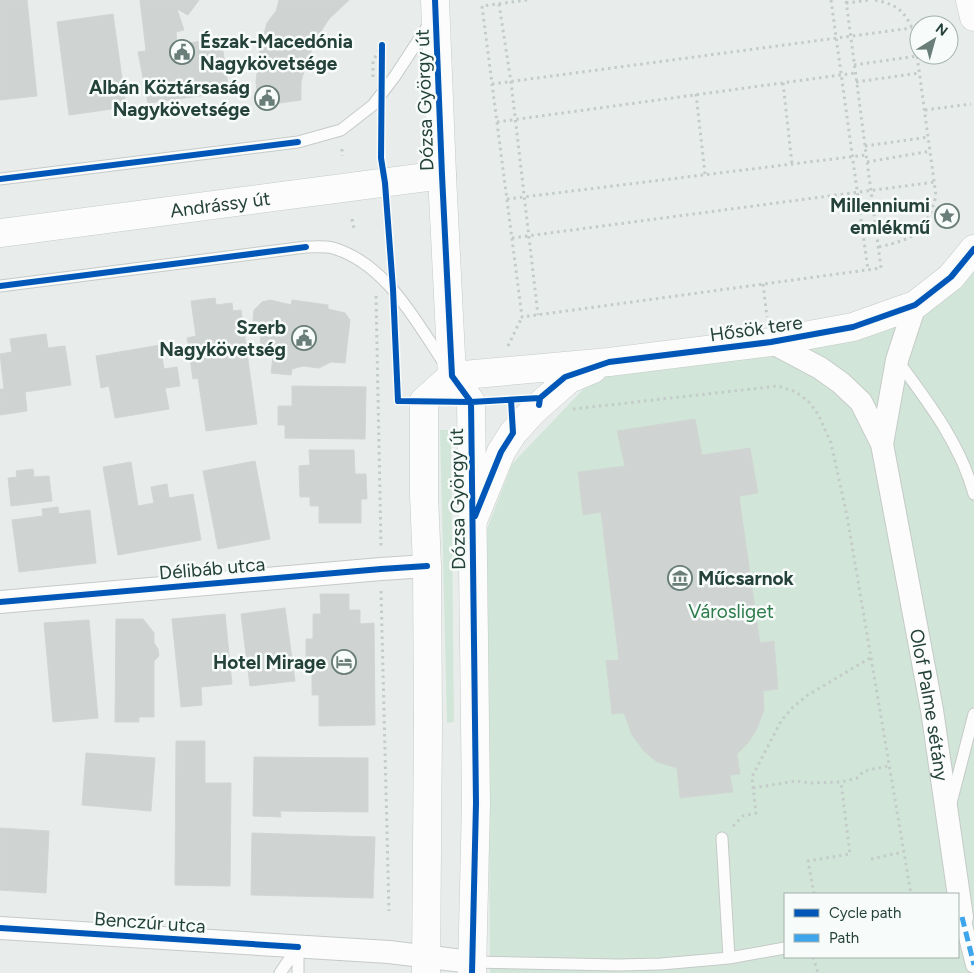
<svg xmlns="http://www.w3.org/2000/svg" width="974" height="973" viewBox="0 0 974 973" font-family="Figtree,sans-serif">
  <rect width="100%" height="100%" fill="#e8edeb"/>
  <path fill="#d1e6d8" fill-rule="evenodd" d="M974,249V973H490L487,529L512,464L609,362L915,305ZM785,894H958V957H785Z
    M440,430H451L454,722L447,723Z"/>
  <path fill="#cfd4d2" stroke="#d1d6d4" d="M0,0H27L37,96L0,100Z
    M140,0H199L188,15L177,9L184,30L176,32L177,45L221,38L229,92L148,103L138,52L146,51Z
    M279,0H349L329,19L316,39L305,67L301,82V100L259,106L256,82L260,48L267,23L276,11Z
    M113,14L126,107L69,115L57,22Z
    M215,298L216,305L232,303L233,311L241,310L257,424L206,431L198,378L193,379L187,338L196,336L191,301Z
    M270,300L291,305L292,300L328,305V309L345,313L350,320L345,363L331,362L319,368L303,366L292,369L291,375L271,373L273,358L260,348L261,328L253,321L254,310L262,302Z
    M46,334L48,348L65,346L71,385L25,392L27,411L0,415V389H4L0,354L12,352L10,339Z
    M160,345L164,369L177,367L180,386L165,388L169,409L115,418L109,386L101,388L96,356Z
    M292,386L366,387L365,439L285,438V425H278V406H292Z
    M695,419L702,455L750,448L758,493L739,496L760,643L774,641L778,689L763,691L764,710L757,729L748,743L737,754L740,774L730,775L733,792L680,798L677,768L657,762L644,751L632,735L624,713L612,714L606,661L619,660L601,512L583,515L578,472L625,466L617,431Z
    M309,450H354L355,474H366L367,499H361V523H319V506H310V497H300L299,466L310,465Z
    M255,461L270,539L218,549L203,471Z
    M131,462L138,506L154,503L151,487L167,484L169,498L193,494L201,540L118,555L103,467Z
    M33,469L34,477L49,476L52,501L11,506L8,478L17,477L16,471Z
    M58,507L59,514L90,510L96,563L19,572L12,520L43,516L42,509Z
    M320,594H349V610H360V624L374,623L375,725L319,726V695H312V666H306V639H313V614H321Z
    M285,608L295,681L250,686L241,614Z
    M225,614L232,684L201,687L202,705L181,707L172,619Z
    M116,619H143L154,633V643L158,649L159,656L154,661V717H139V722H115Z
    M89,620L98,718L53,722L44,623Z
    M176,741H205V783H231L230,886L175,885Z
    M86,753L155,758L151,811L82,805Z
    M254,757L368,758V812L280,811L281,817L253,816Z
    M0,828L49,831L46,893L0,890Z
    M252,833L375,837L373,898L251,895Z"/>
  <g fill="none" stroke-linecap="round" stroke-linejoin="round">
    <defs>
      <path id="service" d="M0,179L298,142L341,130L373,105L395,76L431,21
        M0,286L306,247C315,247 325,246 333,248C387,264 416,322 446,366
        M897,360C928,402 960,443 974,494
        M951,803L974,714
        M722,838L729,958
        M298,947V973
        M471,962L618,965L661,964L729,958L785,948
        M280,973L298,947"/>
      <path id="pedestrian" d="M962,917L974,965"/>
      <g id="minor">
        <path id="s1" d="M771,342L820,368L841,383L861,402L882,444L932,710L962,917"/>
        <path d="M882,444L897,360L915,305"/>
        <path d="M0,602L381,569L427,566"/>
        <path d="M0,928L389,952L471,962"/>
      </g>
      <path id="tertiary" d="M970,0L974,17
        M452,376L609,362L771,342L853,327L915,305L951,277L974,249
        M472,523L501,452L513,433L532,412L569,379L593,369"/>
      <g id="secondary">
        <path d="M435,0L442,175L452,376L471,402L476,803L472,973"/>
        <path id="s2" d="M0,233L442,175"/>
        <path d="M426,973L428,725L427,566L424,495V401L452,376"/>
      </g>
    </defs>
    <use href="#service" stroke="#c5cac8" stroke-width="13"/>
    <use href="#pedestrian" stroke="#c5cac8" stroke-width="18"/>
    <use href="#minor" stroke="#c5cac8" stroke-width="24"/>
    <use href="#tertiary" stroke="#c5cac8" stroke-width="29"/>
    <use href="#secondary" stroke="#c3cbc8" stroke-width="29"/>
    <path stroke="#c3ccca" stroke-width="3" stroke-dasharray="2.5 4" stroke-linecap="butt" d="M527,0L482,6L522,317L881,268L846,0
      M831,0L868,270
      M875,0C898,5 905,11 914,33L936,196C925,233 915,239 878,247
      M846,3L870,0
      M499,4L511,82L538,315
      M854,65L917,56
      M373,77V61L382,45
      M856,82L919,73
      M783,83L792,164
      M492,84L912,28
      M696,94L705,174
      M925,110L971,104
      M497,122L855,73
      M865,146L929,137
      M342,149V156
      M867,162L931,151
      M507,199L866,155
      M352,219L354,229
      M512,238L935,182
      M763,284L767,317
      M376,296L381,547
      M508,346L522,317
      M573,409L778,386L796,392L808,401L818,414L831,443L847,516L911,894
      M381,591L389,911
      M753,788L796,781L811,783L841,782L857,778L864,771L888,766
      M733,826L743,816L756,813L752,777L781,721L793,707L808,695L870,658
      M871,859L903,852
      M814,894L808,861L850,854L841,782
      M813,957L818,973"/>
    <use href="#service" stroke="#fcfcfc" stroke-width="11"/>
    <use href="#pedestrian" stroke="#fcfcfc" stroke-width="16"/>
    <use href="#minor" stroke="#fcfcfc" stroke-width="22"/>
    <use href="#tertiary" stroke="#fcfcfc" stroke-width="28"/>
    <use href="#secondary" stroke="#fcfcfc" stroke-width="28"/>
    <path stroke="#3ea4ec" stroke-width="5" stroke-dasharray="10 5" stroke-linecap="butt" d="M962,917L974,965"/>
    <defs>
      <path id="cycleway" d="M435,0L442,175L452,376L471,402L476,803L472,973
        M382,45L381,158L385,183L393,289L398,401L471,402L540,398
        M0,179L298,142
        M0,286L306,247
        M539,405L540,398L565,377L609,362L771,342L853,327L915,305L951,277L974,249
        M475,516L501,452L513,433L511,400
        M0,602L381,569L427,566
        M0,928L298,947"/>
    </defs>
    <use href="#cycleway" stroke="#f7fbf9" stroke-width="9"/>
    <use href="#cycleway" stroke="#0057b8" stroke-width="6"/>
  </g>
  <defs>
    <symbol id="civic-ring" viewBox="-11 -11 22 22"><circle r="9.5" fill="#f7fbf9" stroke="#697e78" stroke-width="1.5"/><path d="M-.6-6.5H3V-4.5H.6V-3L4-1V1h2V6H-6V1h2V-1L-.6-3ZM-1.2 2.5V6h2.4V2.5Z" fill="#697e78"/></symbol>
    <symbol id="sight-ring" viewBox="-11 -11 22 22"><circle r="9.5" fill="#f7fbf9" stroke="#697e78" stroke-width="1.5"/><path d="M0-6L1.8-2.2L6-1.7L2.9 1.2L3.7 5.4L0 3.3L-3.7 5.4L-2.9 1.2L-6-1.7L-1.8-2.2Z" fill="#697e78"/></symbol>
    <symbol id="museum-ring" viewBox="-11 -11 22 22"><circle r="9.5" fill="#f7fbf9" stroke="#697e78" stroke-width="1.5"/><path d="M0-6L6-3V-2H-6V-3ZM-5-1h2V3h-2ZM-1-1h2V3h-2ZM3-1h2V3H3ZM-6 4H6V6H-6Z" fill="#697e78"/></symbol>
    <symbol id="hotel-ring" viewBox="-11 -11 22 22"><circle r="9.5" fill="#f7fbf9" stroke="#697e78" stroke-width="1.5"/><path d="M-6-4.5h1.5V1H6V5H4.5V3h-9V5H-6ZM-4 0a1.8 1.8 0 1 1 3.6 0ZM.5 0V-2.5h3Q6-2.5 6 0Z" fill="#697e78"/></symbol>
  </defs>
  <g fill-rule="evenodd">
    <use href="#civic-ring" x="168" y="38" width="28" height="28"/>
    <use href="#civic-ring" x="253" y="84" width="28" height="28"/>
    <use href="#sight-ring" x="933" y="202" width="28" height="28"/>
    <use href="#civic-ring" x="290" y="324" width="28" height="28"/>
    <use href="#museum-ring" x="666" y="564" width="28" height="28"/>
    <use href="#hotel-ring" x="330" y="648" width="28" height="28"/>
  </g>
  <g text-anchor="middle" stroke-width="5" stroke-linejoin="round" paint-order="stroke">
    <g font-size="19" font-weight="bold" fill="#24423a" stroke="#f7fbf9" text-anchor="end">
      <text x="200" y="48" text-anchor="start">Észak-Macedónia<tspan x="200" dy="22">Nagykövetsége</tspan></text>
      <text x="250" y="94">Albán Köztársaság<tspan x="250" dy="22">Nagykövetsége</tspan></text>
      <text x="930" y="212">Millenniumi<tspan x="930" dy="22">emlékmű</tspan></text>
      <text x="286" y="334">Szerb<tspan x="286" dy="22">Nagykövetség</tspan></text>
      <text x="698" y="585" text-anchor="start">Műcsarnok</text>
      <text x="326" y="669">Hotel Mirage</text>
    </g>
    <g font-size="19" fill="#24423a" stroke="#f7fbf9">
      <text transform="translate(424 100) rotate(-92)" y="7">Dózsa György út</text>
      <text dy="7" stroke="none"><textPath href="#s2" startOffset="222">Andrássy út</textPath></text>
      <text transform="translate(756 328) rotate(-8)" y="7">Hősök tere</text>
      <text transform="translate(457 499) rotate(-91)" y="7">Dózsa György út</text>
      <text transform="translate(212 568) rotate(-5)" y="7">Délibáb utca</text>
      <text dy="7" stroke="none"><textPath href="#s1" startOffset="421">Olof Palme sétány</textPath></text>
      <text transform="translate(150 922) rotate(4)" y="7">Benczúr utca</text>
    </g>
    <g font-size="19" fill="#2d7a4b" stroke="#f7fbf9">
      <text x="731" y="618">Városliget</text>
    </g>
  </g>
  <rect x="784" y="893" width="175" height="65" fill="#f7fbf9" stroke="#a3b1ad"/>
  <rect x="794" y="909" width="25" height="8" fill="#0057b8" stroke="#a3b1ad"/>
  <text x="829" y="918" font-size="15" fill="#24423a">Cycle path</text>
  <rect x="794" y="934" width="25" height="8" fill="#3ea4ec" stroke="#a3b1ad"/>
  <text x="829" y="943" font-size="15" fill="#24423a">Path</text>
  <g transform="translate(934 40) rotate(37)"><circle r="24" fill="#f7fbf9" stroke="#a3b1ad"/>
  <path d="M0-4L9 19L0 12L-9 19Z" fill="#697e78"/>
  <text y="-8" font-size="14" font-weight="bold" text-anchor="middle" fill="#24423a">N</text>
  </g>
</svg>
